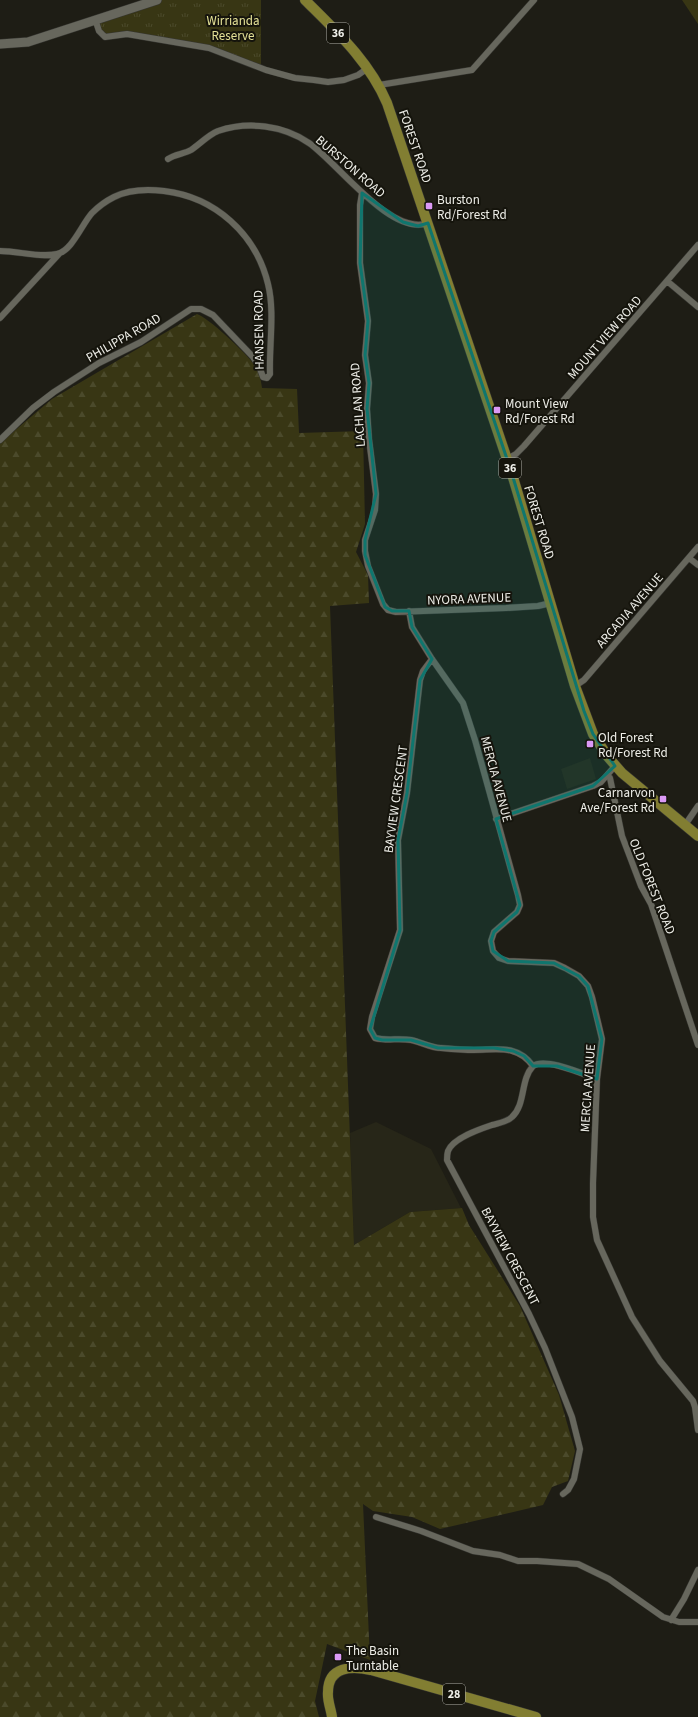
<svg xmlns="http://www.w3.org/2000/svg" width="698" height="1717" viewBox="0 0 698 1717" font-family="'Source Sans 3',sans-serif">
  <defs>
    <pattern id="grass-tufts" width="24" height="20" patternUnits="userSpaceOnUse"><rect width="24" height="20" fill="#383614"/><path d="M3 7l-1-3M5 7V3M7 7l1-3M15 17l-1-3M17 17v-4M19 17l1-3" fill="none" stroke="#4b4a2b"/></pattern>
    <pattern id="forest-firs" width="22" height="20" patternUnits="userSpaceOnUse"><rect width="22" height="20" fill="#383614"/><path d="M5 1l3.5 6h-7zM16 11l3.5 6h-7z" fill="#4b4a2b"/></pattern>
  </defs>
  <rect width="100%" height="100%" fill="#1e1d15"/>
  <path fill="#272618" d="M590,758L596,779L567,789L561,769Z
    M376,1122L431,1149L461,1208L410,1212L354,1245L350,1133Z"/>
  <path fill="url(#grass-tufts)" d="M157,0H261V69L217,51L127,34L105,37L95,19Z"/>
  <path fill="url(#forest-firs)" d="M197,314C208,317 253,359 258,370C260,375 261,382 262,388L297,389L299,433L363,431L365,524L356,552L368,575L369,603L330,606L354,1245L410,1212L462,1208L469,1225L520,1306L559,1395L575,1451L568,1481L552,1487L543,1505L440,1529L412,1517L373,1511L363,1504L370,1660L327,1644L315,1701L319,1717H0V443L52,399Z"/>
  <path fill="#383614" d="M682,0H698V24Z"/>
  <g fill="none" stroke-linecap="round" stroke-linejoin="round">
    <defs>
      <path id="street" d="M95,19L99,31L105,37L127,34L209,48L266,70L295,78L314,80L328,82L344,80L358,75L368,68
        M379,85L472,70L534,0
        M168,159C175,154 184,154 191,150C200,144 208,135 218,131C248,121 283,125 309,143C337,162 391,237 428,223
        M362,193L360,205V263L368,321L365,355L369,383L367,409L369,439L376,494L375,510L365,540V551L368,566L383,604L388,610L396,612L506,608L538,606L551,603
        M0,251C19,251 39,258 57,254C72,251 82,224 92,213C98,207 106,201 114,197C130,189 147,189 164,191C215,197 256,234 268,284C275,312 269,345 270,374L267,378L263,377L259,366L253,357L213,315L201,309H191L141,342L99,363L54,392L33,408L0,440
        M667,281L698,307
        M0,318L59,254
        M507,459L516,454L524,446L698,245
        M689,558L698,565
        M409,611L412,627L432,659L463,703L475,740L518,895L520,905L517,912L494,932L491,941L493,951L499,958L508,961L554,963L565,968L579,976L588,986L592,997L602,1039L597,1079L593,1183V1217L597,1240L632,1317L660,1361L693,1401L695,1407L698,1430
        M432,659L423,671L420,680L407,793L398,840L400,930L372,1017L370,1029L375,1038C386,1041 399,1038 411,1040C421,1042 431,1048 441,1048C452,1049 463,1050 474,1050C497,1050 517,1044 533,1066C520,1080 526,1104 512,1117C507,1122 499,1123 492,1125C480,1129 453,1138 448,1151C447,1154 447,1158 447,1160L529,1314L545,1348L572,1417L580,1449L574,1479L568,1490L563,1494
        M575,686L584,680L698,547
        M610,778L622,836L641,886L651,904L698,1045
        M496,819L593,786L601,782L615,766
        M685,825L698,806
        M533,1066C545,1057 583,1074 597,1079
        M376,1517L421,1531L473,1551L500,1555L518,1561H537L578,1564L609,1579L663,1617L679,1622H698
        M671,1620L684,1599L698,1570"/>
      <path id="secondary" d="M0,44L28,42L157,0"/>
      <path id="primary" d="M305,0C337,32 369,61 387,103L512,474L575,686L593,734L608,757L622,773L698,836
        M332,1717C331,1709 327,1700 328,1692C328,1666 352,1666 371,1670L536,1717"/>
    </defs>
    <use href="#street" stroke="#363631" stroke-width="7"/>
    <use href="#secondary" stroke="#363631" stroke-width="10"/>
    <use href="#primary" stroke="#363631" stroke-width="11"/>
    <use href="#street" stroke="#67675d" stroke-width="6"/>
    <use href="#secondary" stroke="#67675d" stroke-width="9"/>
    <use href="#primary" stroke="#827e32" stroke-width="10"/>
  </g>
  <path fill="#0f766e" fill-opacity="0.2" stroke="#0f766e" stroke-width="3" stroke-linejoin="round" d="M362,193L403,222L418,226L428,223L512,474L584,711L593,734L615,766L593,786L496,819L520,905L517,912L494,932L491,941L493,951L508,961L554,963L579,976L588,986L602,1039L597,1079L557,1066H533L524,1056L513,1051L494,1048H438L411,1040H382L375,1038L370,1029L400,930L398,840L407,793L420,680L432,659L412,627L409,611H392L385,607L365,555V540L376,494L367,409L369,383L365,355L368,321L360,263Z"/>
  <g fill="#db99f5" stroke="#15140c" stroke-width="1.5">
    <rect x="425" y="202" width="8" height="8" rx="2"/>
    <rect x="493" y="406" width="8" height="8" rx="2"/>
    <rect x="586" y="740" width="8" height="8" rx="2"/>
    <rect x="659" y="795" width="8" height="8" rx="2"/>
    <rect x="334" y="1653" width="8" height="8" rx="2"/>
  </g>
  <g text-anchor="middle" stroke-width="4" stroke-linejoin="round" paint-order="stroke">
    <g fill="#15140c" stroke="#adada6" stroke-width="1">
      <rect x="327" y="23" width="22" height="20" rx="3"/>
      <rect x="499" y="458" width="22" height="20" rx="3"/>
      <rect x="443" y="1684" width="22" height="20" rx="3"/>
    </g>
    <g font-size="12" font-weight="bold" fill="#eeeee8">
      <text x="338" y="37">36</text>
      <text x="510" y="472">36</text>
      <text x="454" y="1698">28</text>
    </g>
    <g font-size="13" fill="#e3e096" stroke="#15140c">
      <text x="233" y="25">Wirrianda<tspan x="233" dy="15">Reserve</tspan></text>
    </g>
    <g font-size="13" fill="#eeeee8" stroke="#15140c">
      <text transform="translate(416 146) rotate(71)" y="5">FOREST ROAD</text>
      <text transform="translate(351 166) rotate(41)" y="5">BURSTON ROAD</text>
      <text transform="translate(258 330) rotate(-91)" y="5">HANSEN ROAD</text>
      <text transform="translate(123 337) rotate(-30)" y="5">PHILIPPA ROAD</text>
      <text transform="translate(604 337) rotate(-49)" y="5">MOUNT VIEW ROAD</text>
      <text transform="translate(357 405) rotate(-94)" y="5">LACHLAN ROAD</text>
      <text transform="translate(540 522) rotate(73)" y="5">FOREST ROAD</text>
      <text transform="translate(469 598) rotate(-2)" y="5">NYORA AVENUE</text>
      <text transform="translate(629 610) rotate(-49)" y="5">ARCADIA AVENUE</text>
      <text transform="translate(497 779) rotate(75)" y="5">MERCIA AVENUE</text>
      <text transform="translate(395 799) rotate(-82)" y="5">BAYVIEW CRESCENT</text>
      <text transform="translate(653 886) rotate(68)" y="5">OLD FOREST ROAD</text>
      <text transform="translate(587 1088) rotate(-86)" y="5">MERCIA AVENUE</text>
      <text transform="translate(511 1256) rotate(62)" y="5">BAYVIEW CRESCENT</text>
    </g>
    <g font-size="13" fill="#eeeee8" stroke="#15140c" text-anchor="start">
      <text x="437" y="204">Burston<tspan x="437" dy="15">Rd/Forest Rd</tspan></text>
      <text x="505" y="408">Mount View<tspan x="505" dy="15">Rd/Forest Rd</tspan></text>
      <text x="598" y="742">Old Forest<tspan x="598" dy="15">Rd/Forest Rd</tspan></text>
      <text x="655" y="797" text-anchor="end">Carnarvon<tspan x="655" dy="15">Ave/Forest Rd</tspan></text>
      <text x="346" y="1655">The Basin<tspan x="346" dy="15">Turntable</tspan></text>
    </g>
  </g>
</svg>
